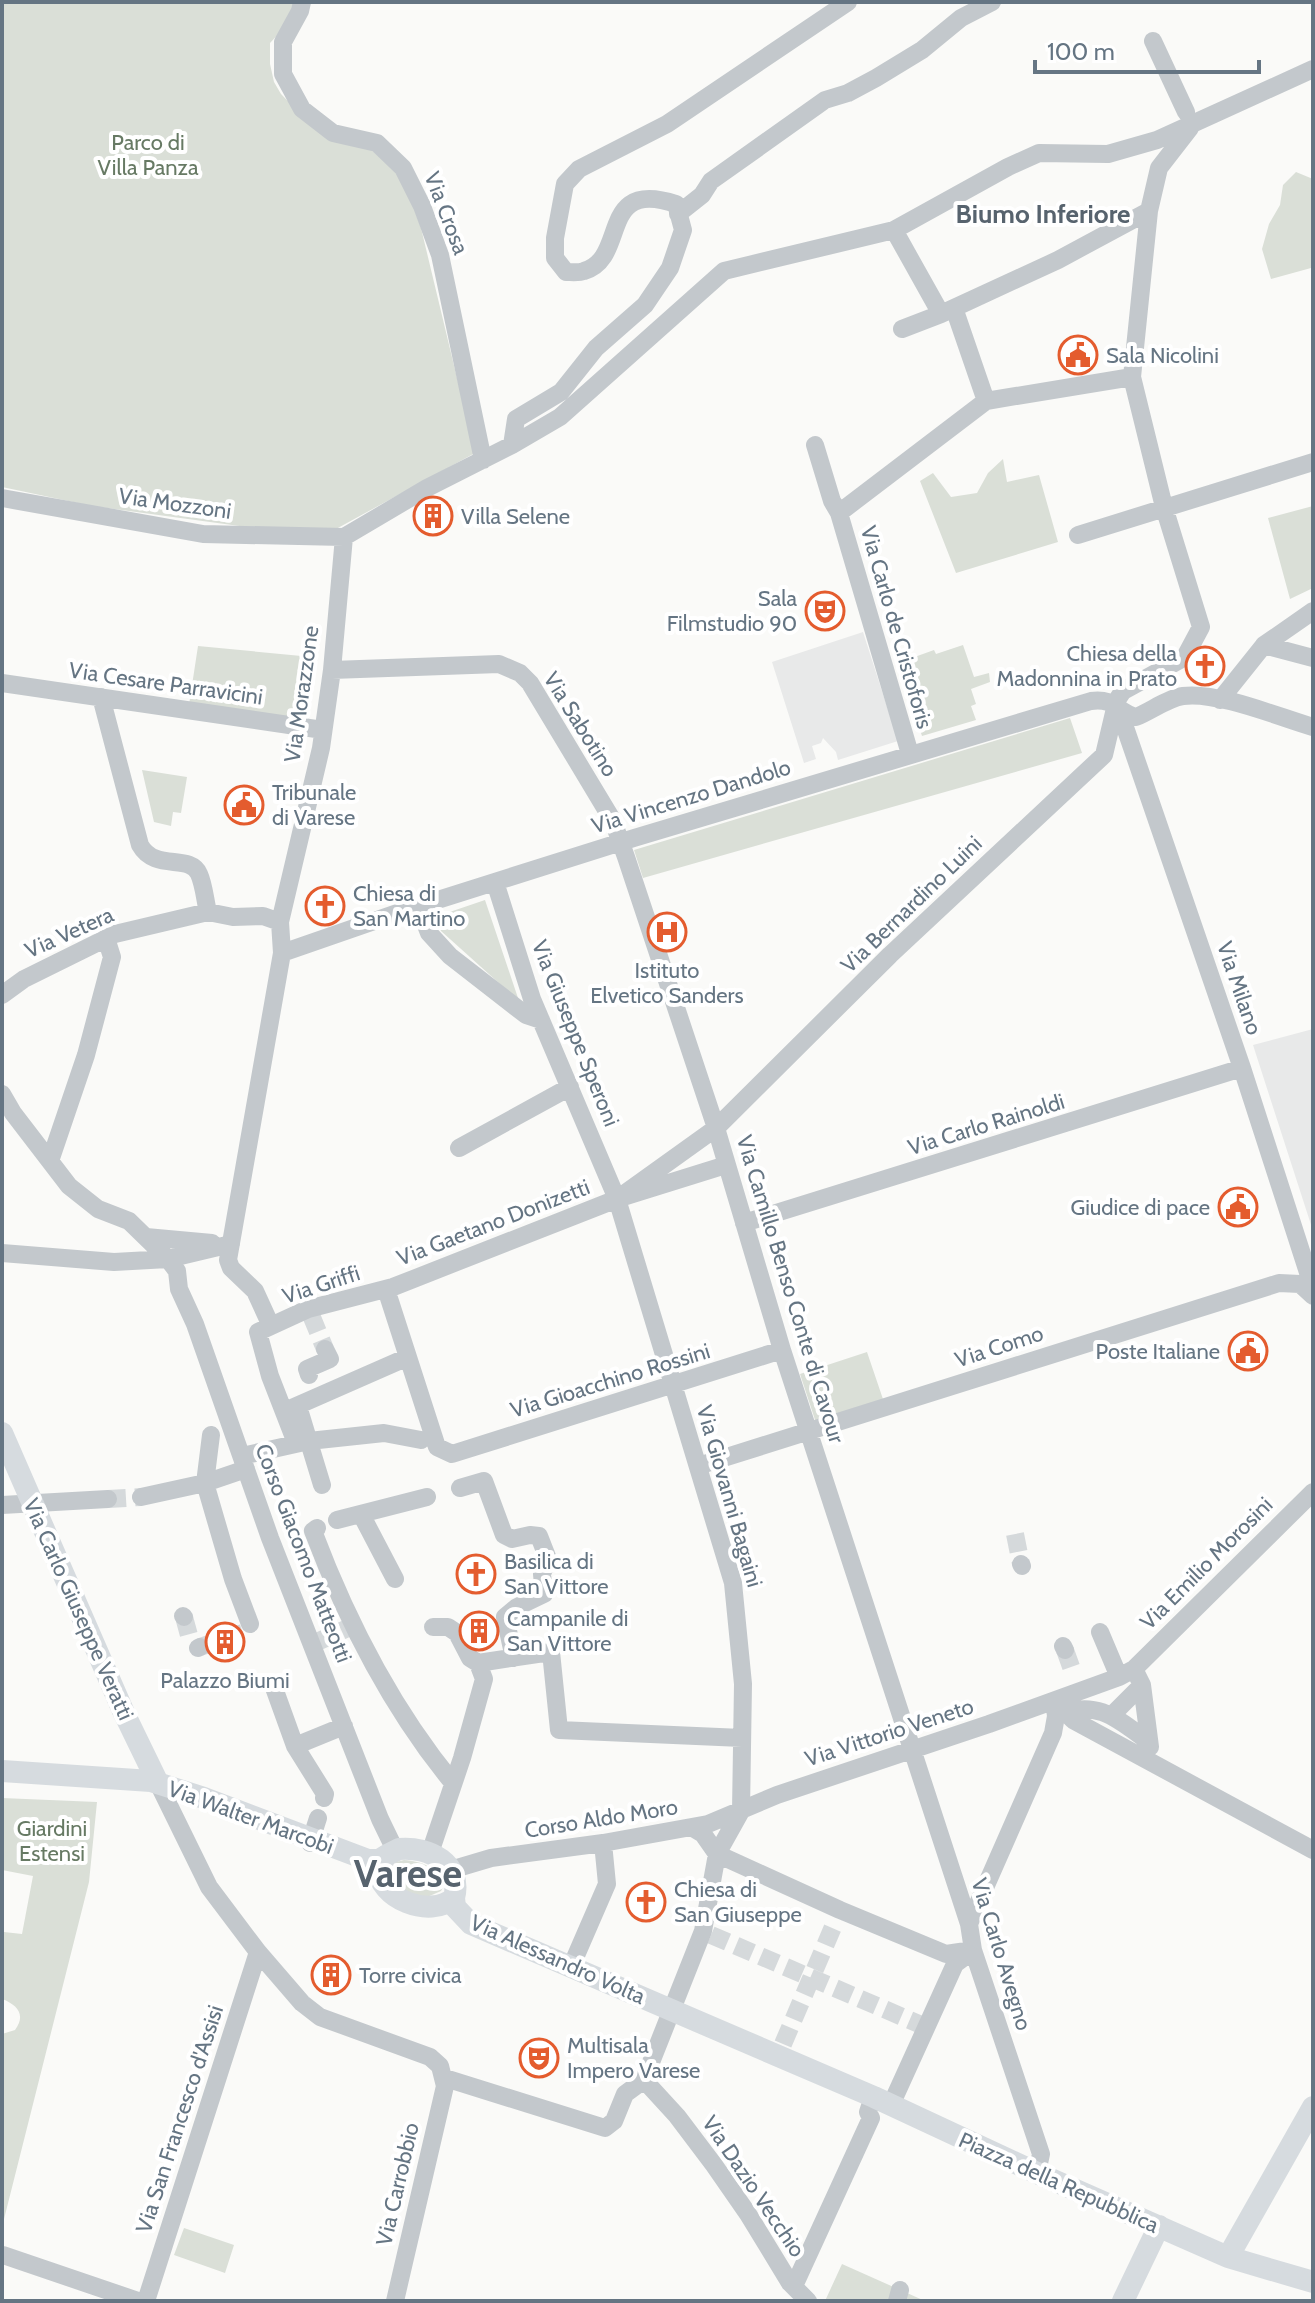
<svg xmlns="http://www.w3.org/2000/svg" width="1315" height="2303" viewBox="0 0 1315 2303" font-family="Cabin,sans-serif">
  <rect width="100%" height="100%" fill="#fafaf8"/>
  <path fill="#e8e9e9" d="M863,632L898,741L838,760L836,752L823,738L821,743L812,746L816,759L804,763L772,662Z
    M1313,1029V1231L1253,1045Z"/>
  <path fill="#dadfd7" d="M2,2H302L300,11L270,43V64L274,82L281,94L314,128L361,142L402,174L421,228L475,453L336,529L277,531L92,506L2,487Z
    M1296,172L1313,179V273L1311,268L1271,279L1262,249L1269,224L1280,205L1283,185Z
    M1003,459L1007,482L1039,475L1058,542L956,573L920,481L933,473L951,497L977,493L988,473Z
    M1313,506V588L1290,599L1268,518Z
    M963,645L974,677L989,673L990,682L971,689L976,704L971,706L976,720L922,736L898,663L934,650L936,654Z
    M198,646L312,657L302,720L189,705Z
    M1070,718L1082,753L643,878L634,850Z
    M142,770L187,777L181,813L173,812L171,826L154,822Z
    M485,900L519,1001L441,931L435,917Z
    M867,1352L886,1408L818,1429L800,1374Z
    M2,1798L97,1802L89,1882L2,2227V2034L15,2030C26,2015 18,2005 2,1999L4,1932L22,1934L33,1876L2,1870Z
    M404,1860C421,1861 439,1868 444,1885L441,1891L425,1898L397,1889L388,1869L396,1862Z
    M184,2228L234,2245L225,2273L174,2255Z
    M842,2264L925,2301H825Z"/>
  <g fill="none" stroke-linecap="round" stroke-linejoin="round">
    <path stroke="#d5d9db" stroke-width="18" stroke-dasharray="18 9" stroke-linecap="butt" d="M311,1315L325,1349
      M108,1499L141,1497
      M1015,1534L1021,1564
      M184,1617L190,1639
      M317,1642L350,1627
      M200,1647L249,1631
      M1065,1650L1074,1675
      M711,1935L919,2024
      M783,2044L833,1927"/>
    <path stroke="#c3c8cc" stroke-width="18" d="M302,2L300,11L283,42V74L302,109L333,133L377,143L403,168L422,206L440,255L483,460
      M1153,41L1186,112
      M678,214L702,195L711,181L825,100L848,93L876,78L922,50L961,18L992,2
      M894,230L941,314
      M954,308L986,401
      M902,329L941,314L1058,260L1149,211
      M512,445L516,419L561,392L596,348L645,305L670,268L683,230L676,204C597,178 629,258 584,271C579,273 571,272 566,272L555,258V238L565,184L579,169L667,124L848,2
      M815,445L832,501L839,513L910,754
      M2,498L203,534L344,537L427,488L512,445L560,417L724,271L894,230L1008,167L1039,153L1108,154L1157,140L1313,69
      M839,513L986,401L1132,377
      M1078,535L1313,462
      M1264,645L1313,658
      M332,670L499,664L520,673L530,683L613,821L626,857L716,1128L782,1350L969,1924L973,1950L1041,2154L1037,2173
      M2,683L323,730
      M101,697L140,845C155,872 190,853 199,874C204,885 205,900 208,912
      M1220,700L1264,645L1313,611
      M1117,704L1242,1068L1313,1288
      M495,882L532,999L617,1199L733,1583L743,1684L741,1811L717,1854L703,1931L644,2080
      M419,907L429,933L450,956L526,1015L541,1020
      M282,953L406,910L634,838L1091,701C1116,698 1115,711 1136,717C1151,711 1168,698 1183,696C1216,691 1279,717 1313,727
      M2,995L24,979L115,934L208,912L233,917L263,916L280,922
      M2,1094L13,1113L69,1186L98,1209L129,1221L168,1259L177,1271L179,1289L195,1324L270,1538L380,1819L395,1850
      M459,1148L570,1087
      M50,1161L86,1055L112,957L106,938
      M617,1199L716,1128L890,955L1104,755L1117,700L1123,691L1185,657L1201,627L1164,507L1132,377L1149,211L1159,168L1190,128
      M744,1223L1242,1068
      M146,1237L212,1243
      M2,1253L114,1262L168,1259L231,1244
      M386,1289L437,1447L452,1454L782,1350
      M271,1326L308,1309L393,1287L617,1199L726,1165
      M309,1375L307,1369L330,1359L325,1349
      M298,1406L322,1485
      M285,1411L408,1357
      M211,1435L205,1483L233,1579L250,1624
      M296,1443L270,1376L258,1332L271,1326L255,1291L231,1268L228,1260L282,953L280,922L321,748L332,670L344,537
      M242,1456L309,1441L384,1433L421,1440
      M698,1466L1279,1283L1300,1284L1313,1296
      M460,1488L484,1481L504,1535L512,1539L530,1535L539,1536L548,1559L542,1574L544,1594L517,1607L505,1617L514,1658
      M141,1497L205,1483L246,1469
      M2,1505L108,1499
      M361,1514L395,1579
      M337,1520L427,1497
      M317,1528L313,1531C347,1621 392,1709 453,1783
      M1021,1564L1022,1566
      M183,1616L184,1617
      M1100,1632L1119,1677
      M1063,1646L1065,1650
      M198,1648L200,1647
      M478,1663L551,1652L559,1730L742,1738
      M1134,1669L1142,1685L1150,1747
      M273,1685L295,1746L325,1794L324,1798
      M1054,1701L1073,1720L1313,1850
      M1113,1714L1142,1685
      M1059,1715C1097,1698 1120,1721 1149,1742
      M295,1746L344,1726
      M158,1783L209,1887L258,1952L302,2003L320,2017L430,2057L440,2066L445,2086L395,2301
      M693,1828L703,1834L717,1854L840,1910L946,1954L973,1950
      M310,1843L318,1818
      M430,1853L462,1758L484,1679L478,1663L470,1658L457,1633L448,1627H433
      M450,1866L454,1869L491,1858L603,1843L708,1824L777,1795L989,1724L1119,1677L1134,1669L1313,1492
      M969,1924L1053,1733L1056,1716L1054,1701
      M571,1967L607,1884L603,1843
      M445,2078L605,2128L614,2121L625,2094L644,2080
      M644,2080L677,2116L714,2165L748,2214L790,2283L808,2301
      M891,2105L955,1964L971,1952
      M3,2255L138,2301
      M794,2286L871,2118L868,2112L870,2106
      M146,2301L258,1952
      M897,2301L900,2290"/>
    <path stroke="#d6dbdf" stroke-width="22" d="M2,1433L124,1713L158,1783
      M2,1771L151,1781L204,1798L368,1860H379L387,1855
      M399,1849C429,1846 463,1864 454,1898C430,1919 378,1899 378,1867L387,1855Z
      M454,1898L455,1907L471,1924L874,2097L1037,2173L1228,2257L1313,2282
      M1228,2257L1313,2107
      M1123,2301L1159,2226"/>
  </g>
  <defs>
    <symbol id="civic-ring" viewBox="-11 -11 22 22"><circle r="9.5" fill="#fff" stroke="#e45c2e" stroke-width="1.5"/><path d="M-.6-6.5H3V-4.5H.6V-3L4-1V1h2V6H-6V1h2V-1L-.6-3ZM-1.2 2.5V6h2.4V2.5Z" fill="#e45c2e"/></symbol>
    <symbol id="building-ring" viewBox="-11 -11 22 22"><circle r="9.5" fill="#fff" stroke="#e45c2e" stroke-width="1.5"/><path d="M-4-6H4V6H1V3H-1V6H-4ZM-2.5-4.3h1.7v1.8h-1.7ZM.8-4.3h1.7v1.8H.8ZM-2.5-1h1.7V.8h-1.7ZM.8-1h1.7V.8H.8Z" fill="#e45c2e"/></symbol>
    <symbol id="theatre-ring" viewBox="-11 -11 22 22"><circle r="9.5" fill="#fff" stroke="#e45c2e" stroke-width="1.5"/><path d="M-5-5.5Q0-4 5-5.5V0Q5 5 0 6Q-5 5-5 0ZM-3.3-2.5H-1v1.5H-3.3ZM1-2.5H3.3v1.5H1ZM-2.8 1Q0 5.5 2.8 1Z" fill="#e45c2e"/></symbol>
    <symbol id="church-ring" viewBox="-11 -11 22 22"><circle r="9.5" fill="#fff" stroke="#e45c2e" stroke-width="1.5"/><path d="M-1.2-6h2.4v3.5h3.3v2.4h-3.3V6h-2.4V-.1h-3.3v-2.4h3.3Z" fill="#e45c2e"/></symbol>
    <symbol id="hospital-ring" viewBox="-11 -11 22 22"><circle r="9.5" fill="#fff" stroke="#e45c2e" stroke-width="1.5"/><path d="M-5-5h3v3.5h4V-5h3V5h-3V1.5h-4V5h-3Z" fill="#e45c2e"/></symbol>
  </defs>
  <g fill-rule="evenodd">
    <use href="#civic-ring" x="1056" y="333" width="44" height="44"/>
    <use href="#building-ring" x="411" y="494" width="44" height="44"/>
    <use href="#theatre-ring" x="803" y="589" width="44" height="44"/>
    <use href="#church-ring" x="1183" y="644" width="44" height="44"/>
    <use href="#civic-ring" x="222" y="783" width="44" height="44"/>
    <use href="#church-ring" x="303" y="884" width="44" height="44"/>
    <use href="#hospital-ring" x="645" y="910" width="44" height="44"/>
    <use href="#civic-ring" x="1216" y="1185" width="44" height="44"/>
    <use href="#civic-ring" x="1226" y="1329" width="44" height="44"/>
    <use href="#church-ring" x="454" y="1552" width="44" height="44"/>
    <use href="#building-ring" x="457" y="1609" width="44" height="44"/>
    <use href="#building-ring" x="203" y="1620" width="44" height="44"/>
    <use href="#church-ring" x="624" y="1880" width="44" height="44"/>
    <use href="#building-ring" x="309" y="1953" width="44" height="44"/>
    <use href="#theatre-ring" x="517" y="2036" width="44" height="44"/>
  </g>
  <g text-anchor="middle" stroke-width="8" stroke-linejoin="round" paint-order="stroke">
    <g font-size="22" fill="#677a64" stroke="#fff">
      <text x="148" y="150">Parco di<tspan x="148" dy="25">Villa Panza</tspan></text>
      <text x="52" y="1836">Giardini<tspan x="52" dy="25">Estensi</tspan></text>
    </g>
    <g font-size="22" fill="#657583" stroke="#fff">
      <text transform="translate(447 213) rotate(69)" y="8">Via Crosa</text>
      <text transform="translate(175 503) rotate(8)" y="8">Via Mozzoni</text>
      <text transform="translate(897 627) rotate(74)" y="8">Via Carlo de Cristoforis</text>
      <text transform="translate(166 683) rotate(8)" y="8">Via Cesare Parravicini</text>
      <text transform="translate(301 694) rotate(-82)" y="8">Via Morazzone</text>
      <text transform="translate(581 724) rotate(58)" y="8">Via Sabotino</text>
      <text transform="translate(691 796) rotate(-17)" y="8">Via Vincenzo Dandolo</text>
      <text transform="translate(911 904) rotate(-44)" y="8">Via Bernardino Luini</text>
      <text transform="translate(69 932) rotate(-24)" y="8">Via Vetera</text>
      <text transform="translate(1240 988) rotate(71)" y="8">Via Milano</text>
      <text transform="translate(576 1033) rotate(68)" y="8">Via Giuseppe Speroni</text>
      <text transform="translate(986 1124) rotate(-17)" y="8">Via Carlo Rainoldi</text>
      <text transform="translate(493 1222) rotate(-21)" y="8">Via Gaetano Donizetti</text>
      <text transform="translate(321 1284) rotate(-18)" y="8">Via Griffi</text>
      <text transform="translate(791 1289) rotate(73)" y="8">Via Camillo Benso Conte di Cavour</text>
      <text transform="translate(999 1346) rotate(-18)" y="8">Via Como</text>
      <text transform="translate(610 1380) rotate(-17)" y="8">Via Gioacchino Rossini</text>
      <text transform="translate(730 1496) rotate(74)" y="8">Via Giovanni Bagaini</text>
      <text transform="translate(304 1553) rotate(69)" y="8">Corso Giacomo Matteotti</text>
      <text transform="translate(1206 1563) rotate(-45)" y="8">Via Emilio Morosini</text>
      <text transform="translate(79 1609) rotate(66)" y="8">Via Carlo Giuseppe Veratti</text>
      <text transform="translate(889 1732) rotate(-18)" y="8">Via Vittorio Veneto</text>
      <text transform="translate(251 1817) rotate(20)" y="8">Via Walter Marcobi</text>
      <text transform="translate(601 1818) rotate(-9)" y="8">Corso Aldo Moro</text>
      <text transform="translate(1002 1954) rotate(73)" y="8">Via Carlo Avegno</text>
      <text transform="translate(558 1959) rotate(24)" y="8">Via Alessandro Volta</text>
      <text transform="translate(179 2119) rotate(-72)" y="8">Via San Francesco d'Assisi</text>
      <text transform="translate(1059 2182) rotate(24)" y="8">Piazza della Repubblica</text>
      <text transform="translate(397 2184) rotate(-77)" y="8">Via Carrobbio</text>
      <text transform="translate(754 2186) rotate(56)" y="8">Via Dazio Vecchio</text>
    </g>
    <g font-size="22" fill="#657583" stroke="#fff" text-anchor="start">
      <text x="1106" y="363">Sala Nicolini</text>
      <text x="461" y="524">Villa Selene</text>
      <text x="797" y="606" text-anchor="end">Sala<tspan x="797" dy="25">Filmstudio 90</tspan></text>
      <text x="1177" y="661" text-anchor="end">Chiesa della<tspan x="1177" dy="25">Madonnina in Prato</tspan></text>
      <text x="272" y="800">Tribunale<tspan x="272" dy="25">di Varese</tspan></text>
      <text x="353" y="901">Chiesa di<tspan x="353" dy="25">San Martino</tspan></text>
      <text x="667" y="978" text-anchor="middle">Istituto<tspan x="667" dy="25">Elvetico Sanders</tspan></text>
      <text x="1210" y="1215" text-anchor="end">Giudice di pace</text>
      <text x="1220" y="1359" text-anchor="end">Poste Italiane</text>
      <text x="504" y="1569">Basilica di<tspan x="504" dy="25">San Vittore</tspan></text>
      <text x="507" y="1626">Campanile di<tspan x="507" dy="25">San Vittore</tspan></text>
      <text x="225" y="1688" text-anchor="middle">Palazzo Biumi</text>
      <text x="674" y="1897">Chiesa di<tspan x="674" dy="25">San Giuseppe</tspan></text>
      <text x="359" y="1983">Torre civica</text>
      <text x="567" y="2053">Multisala<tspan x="567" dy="25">Impero Varese</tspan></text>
    </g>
    <g font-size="26" font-weight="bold" fill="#57636e" stroke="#fff">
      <text x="1043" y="223">Biumo Inferiore</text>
    </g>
    <g font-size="38" font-weight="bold" fill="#57636e" stroke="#fff">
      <text x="408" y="1887">Varese</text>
    </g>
  </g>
  <rect width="1315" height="2303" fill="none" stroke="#657583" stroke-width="8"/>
  <path d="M1035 60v12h224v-12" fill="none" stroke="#657583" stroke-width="4"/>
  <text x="1047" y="60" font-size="24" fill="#657583" stroke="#ffffff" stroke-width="6" paint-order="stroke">100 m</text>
</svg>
